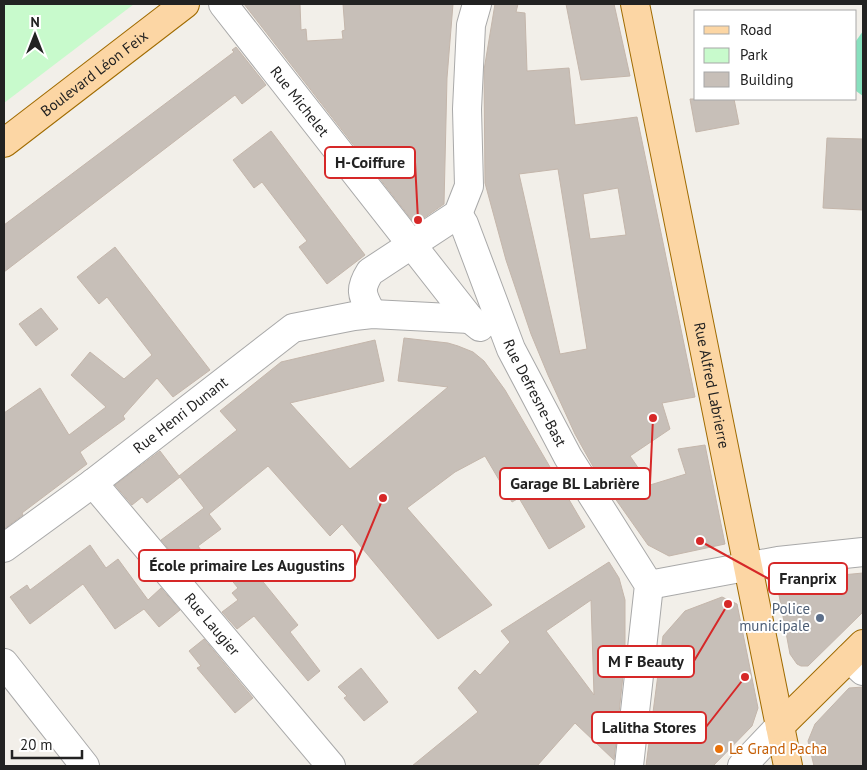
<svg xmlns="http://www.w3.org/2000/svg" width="867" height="770" viewBox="0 0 867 770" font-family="'PT Sans',sans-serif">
  <rect width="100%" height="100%" fill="#f2efe9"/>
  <path fill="#c8facc" d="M4,4H134L4,103Z"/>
  <path fill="#88e0be" d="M863,31V96L856,91V41Z"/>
  <path fill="#c7bfb8" stroke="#c4b6ab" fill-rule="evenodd" d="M244,4H300L301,30L306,29L307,41L343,39L342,31L345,30L343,4H453L447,78L444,204L415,224Z
    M495,4H518L516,12L525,13L527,71L569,68L575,125L637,117L695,397L662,403L670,429L630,456L650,485L686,474L678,449L705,445L725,544L669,556L648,545L595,470L575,434L548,375L531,334L506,260L485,183L484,70ZM558,169L587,349L560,354L519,174ZM618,188L626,235L590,239L583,194Z
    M566,4H614L630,76L581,80Z
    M236,47L266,85L242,104L235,95L4,272V225L234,52L232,50Z
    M690,99H734L739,124L696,132Z
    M271,131L365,255L327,284L299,247L307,241L262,182L254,188L233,160Z
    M827,138L863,139V210L823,208Z
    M115,247L210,370L173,397L157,378L123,416L125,419L80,452L87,464L22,513L23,515L4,529V413L40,388L69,435L106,407L71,375L90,352L124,379L152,355L107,297L99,304L77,277Z
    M41,308L58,329L36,346L19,324Z
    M404,338L448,343L458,346L473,352L484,361L505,390L585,527L549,549L519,498L512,502L485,456L455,472L407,508L492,605L438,639L342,524L330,536L268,466L209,514L221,529L198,546L208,560L190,574L161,540L204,508L180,477L147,503L142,497L132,505L115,485L160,451L179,476L237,430L220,411L281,362L375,340L384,381L290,403L350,469L448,387L398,381Z
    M90,545L106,568L118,559L148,600L161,588L180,610L159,627L144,609L115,629L83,584L30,624L10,597L27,585L30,590Z
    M247,562L298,625L290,632L320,671L308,681L254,616L237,629L222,612L238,600L232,593L238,588L229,577Z
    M609,562L619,578L625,600V657L614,760L575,723L537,766H412L478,712L458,688L475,670L480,675L510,642L501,631ZM591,600L594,695L546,631Z
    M863,573V612L808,666H801L797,664L790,654L779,595L789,580Z
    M722,597L737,604L758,708L752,726L713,766H646L663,636L685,611Z
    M204,639L253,698L235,713L197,668L201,666L189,651Z
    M361,668L388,702L364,721L344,698L347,696L338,687Z
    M863,687V766H814L808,741L815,724L849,688Z"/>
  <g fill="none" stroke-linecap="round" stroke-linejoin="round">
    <defs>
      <g id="minor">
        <path id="s1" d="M223,4L470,319L480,327"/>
        <path id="s2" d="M458,214L464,224L511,349L568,457L649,585L629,766"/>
        <path d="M372,314C363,296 358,291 370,272L458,214L469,186L467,109L471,25L477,4"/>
        <path id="s3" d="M93,483L331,766"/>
        <path id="s4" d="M4,548L93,483L293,328L354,316L372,314L470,319"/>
        <path d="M649,585L778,561L863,552"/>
        <path d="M849,658L863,671"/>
        <path d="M4,663L85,766"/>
        <path d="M742,766L780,726"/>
      </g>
      <g id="major">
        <path id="s5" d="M635,4L788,766"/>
        <path id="s6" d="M4,143L185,4"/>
        <path d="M780,726L863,644"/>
      </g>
    </defs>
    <use href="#minor" stroke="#a9a9a9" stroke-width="30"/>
    <use href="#major" stroke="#a06b00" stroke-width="30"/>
    <use href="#minor" stroke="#fff" stroke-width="28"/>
    <use href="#major" stroke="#fcd6a4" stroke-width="28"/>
  </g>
  <circle fill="#5c6f8a" stroke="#fff" stroke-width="2" cx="820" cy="618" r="5"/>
  <circle fill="#e8710a" stroke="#fff" stroke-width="2" cx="719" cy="749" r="5"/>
  <g text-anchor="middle" stroke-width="4" stroke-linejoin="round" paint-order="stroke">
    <g font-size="15" fill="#222" stroke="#fff">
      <text dy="5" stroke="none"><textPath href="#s6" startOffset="114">Boulevard Léon Feix</textPath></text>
      <text dy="5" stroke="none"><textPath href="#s1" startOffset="124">Rue Michelet</textPath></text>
      <text dy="5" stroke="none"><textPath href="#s5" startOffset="389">Rue Alfred Labrierre</textPath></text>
      <text dy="5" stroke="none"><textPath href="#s2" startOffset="195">Rue Defresne-Bast</textPath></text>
      <text dy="5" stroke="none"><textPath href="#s4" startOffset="221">Rue Henri Dunant</textPath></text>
      <text dy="5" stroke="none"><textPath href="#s3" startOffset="185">Rue Laugier</textPath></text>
    </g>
    <g font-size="15" fill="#4e5e75" stroke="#fff" text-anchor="end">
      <text x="810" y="614">Police<tspan x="810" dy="17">municipale</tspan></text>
    </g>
    <g font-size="15" fill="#c56008" stroke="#fff" text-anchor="start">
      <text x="729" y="754">Le Grand Pacha</text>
    </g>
  </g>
  <path fill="none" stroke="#d62828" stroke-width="2" d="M418 220L415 162M653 418L650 483M383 498L355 566M700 541L769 579M728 604L694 661M745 677L706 727"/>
  <g fill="#d62828" stroke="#fff" stroke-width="2">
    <circle cx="418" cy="220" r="5"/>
    <circle cx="653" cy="418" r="5"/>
    <circle cx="383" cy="498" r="5"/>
    <circle cx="700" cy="541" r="5"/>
    <circle cx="728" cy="604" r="5"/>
    <circle cx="745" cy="677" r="5"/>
  </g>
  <g fill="#fff" stroke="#d62828" stroke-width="2">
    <rect x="325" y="147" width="90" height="31" rx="5"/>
    <rect x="500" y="468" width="150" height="31" rx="5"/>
    <rect x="139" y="550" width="216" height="31" rx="5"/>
    <rect x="769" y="563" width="78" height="31" rx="5"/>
    <rect x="598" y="646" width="96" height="31" rx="5"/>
    <rect x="592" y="712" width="114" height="31" rx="5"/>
  </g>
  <g font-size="16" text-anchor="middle" font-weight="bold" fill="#222">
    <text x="370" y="168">H-Coiffure</text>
    <text x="575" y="489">Garage BL Labrière</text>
    <text x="247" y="571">École primaire Les Augustins</text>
    <text x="808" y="584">Franprix</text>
    <text x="646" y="667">M F Beauty</text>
    <text x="649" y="733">Lalitha Stores</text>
  </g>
  <rect width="867" height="770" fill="none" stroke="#222222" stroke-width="10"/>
  <rect x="694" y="10" width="162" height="90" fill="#ffffff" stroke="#a7a7a7"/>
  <rect x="704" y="26" width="25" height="8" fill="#fcd6a4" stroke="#a7a7a7"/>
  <text x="740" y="35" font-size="15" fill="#222222">Road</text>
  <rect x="704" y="48" width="25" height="15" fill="#c8facc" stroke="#a7a7a7"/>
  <text x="740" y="60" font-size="15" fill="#222222">Park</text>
  <rect x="704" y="72" width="25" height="15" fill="#c7bfb8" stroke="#a7a7a7"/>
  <text x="740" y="85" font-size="15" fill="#222222">Building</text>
  <g transform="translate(35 35)" stroke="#ffffff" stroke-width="4" paint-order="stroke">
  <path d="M0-4L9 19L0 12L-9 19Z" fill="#222222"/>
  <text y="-8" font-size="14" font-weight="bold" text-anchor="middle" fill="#222222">N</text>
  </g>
  <path d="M12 750v8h70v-8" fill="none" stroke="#222222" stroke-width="2.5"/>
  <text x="20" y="750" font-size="15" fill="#222222" stroke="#ffffff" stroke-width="4" paint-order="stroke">20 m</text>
</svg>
